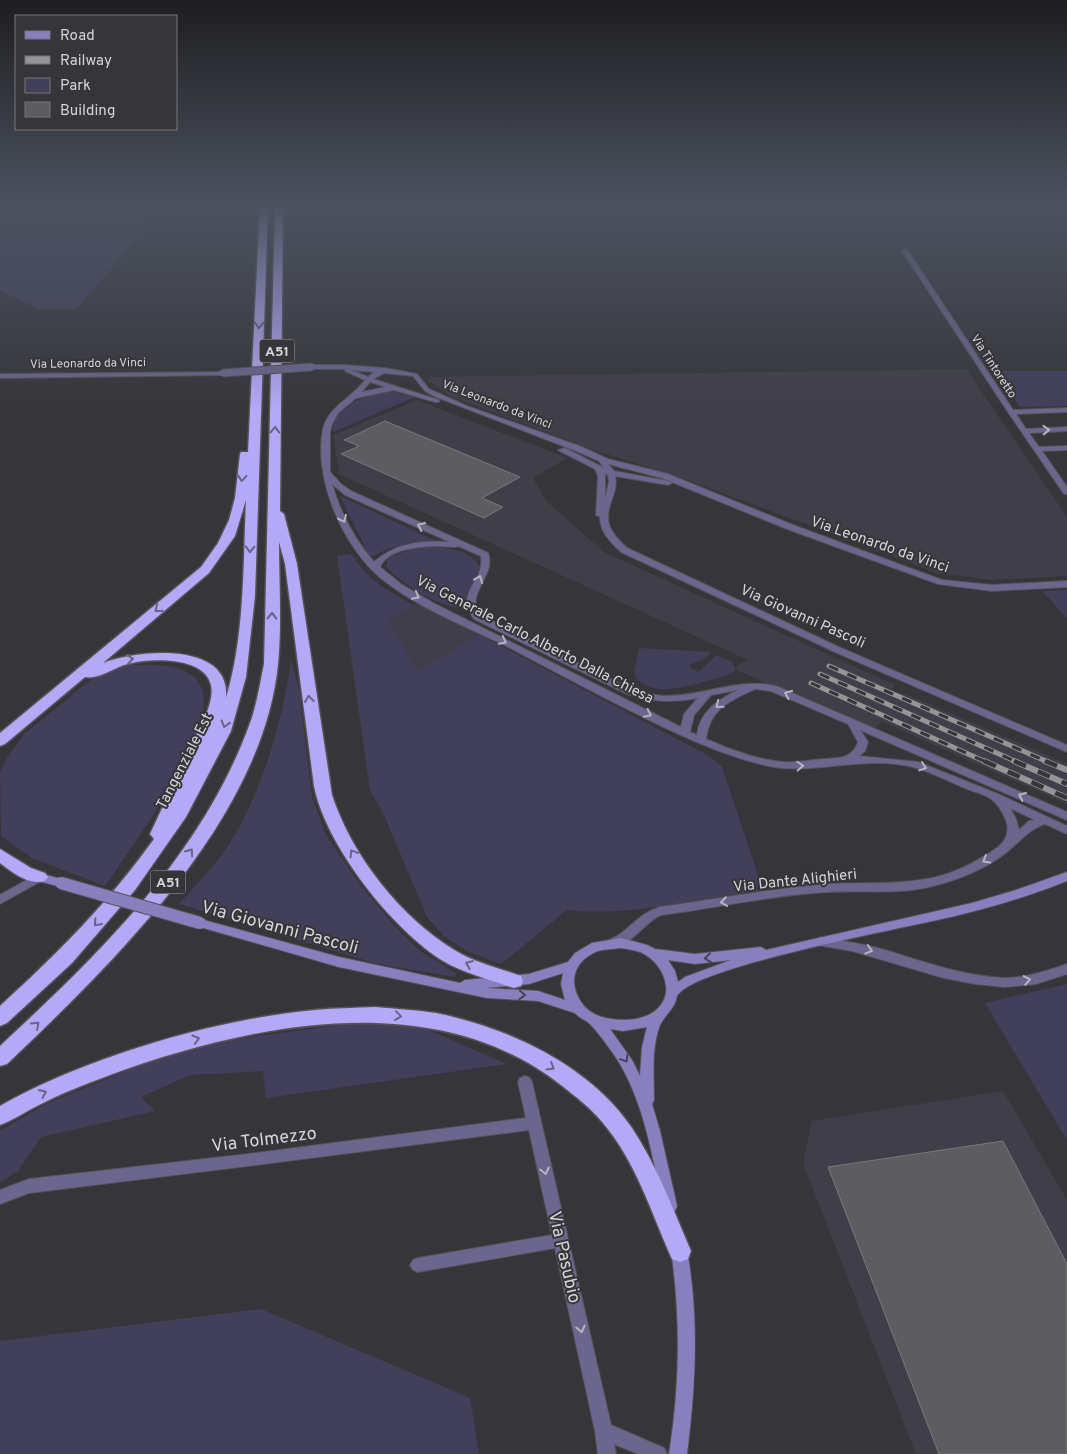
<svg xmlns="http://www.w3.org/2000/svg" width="1067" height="1454" viewBox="0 0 1067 1454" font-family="Overpass,sans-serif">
  <rect width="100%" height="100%" fill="#36363a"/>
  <path fill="#403f49" d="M966,369L1067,517V576L993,580L937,573L696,483L588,448L452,397L427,380L432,377Z
    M417,400L567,458L533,478L545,500L604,552L895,685L891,690L913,697L1067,764V804L881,721L874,731L870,730L737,670L736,667L748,660L339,474L333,435Z
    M419,602L479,634L418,672L387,621Z
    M1003,1091L1067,1200V1454H916L803,1163L812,1121Z"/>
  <path fill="#423f5a" d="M0,206H154L134,231H0V217L5,214L0,213Z
    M0,233H142L77,309H38L0,290Z
    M995,371H1067V406L1020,407Z
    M389,391L415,397L333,432C330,404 369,395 389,391Z
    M340,496L434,540L390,548L370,557Z
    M432,547C452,549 469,549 480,567L465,603L458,608C431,603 405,585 386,567L388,558L411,549Z
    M352,554C366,579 389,592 414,605L388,621L418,671L479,634L709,756L722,767L763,890C702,899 627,917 567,910L501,964L467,951L444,936L427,917L384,815L370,790L337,556Z
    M1067,590V618L1042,591Z
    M639,648L712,652L704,659L689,665L691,668L698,672L717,655L732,662L736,670L728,675C704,681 649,704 634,674Z
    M291,659L300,695L312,797L326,835L360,885L399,931L420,951L456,973L455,977L374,963L179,904C195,886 213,868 226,849C260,798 284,719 291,659Z
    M130,665C154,665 186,661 200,685C224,723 128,852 105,886L32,858L1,836L0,772L7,758L25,733L97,675L104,671Z
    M1067,984V1140L985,1003Z
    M355,1023L422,1027L507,1064L266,1098L263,1071L190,1075L141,1097L155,1111L41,1137L18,1171L0,1182V1131L46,1104L190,1045Z
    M261,1309L470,1398L479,1454H0V1341Z"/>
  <path fill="#5d5c61" stroke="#78787d" d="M385,421L520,477L482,498L503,507L484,518L341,454L359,446L344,440Z
    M1003,1141L1067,1264V1454H939L828,1167Z"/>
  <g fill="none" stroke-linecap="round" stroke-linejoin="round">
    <defs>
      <path id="street" d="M905,249L908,251L1013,410L1067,408V412L1016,414L1026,429L1067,427V431L1029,433L1039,447L1067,446V450L1042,451L1067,487V494H1064L1008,412L902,251Z
        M344,365L385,368L417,374L429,389L467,406L582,447L608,459L668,474L793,525L942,580L992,585L1067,581V587L992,591L938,584L787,529L662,478L608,464L614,471L668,481L672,483L668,485L615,476C617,484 615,491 612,499C603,523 610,532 627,548L841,648L1067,745V752L835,652L621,552C611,542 600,533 600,517L596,515L598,476L595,469L558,450L565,448L604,468L599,461L576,451L436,397L425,391L413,376L384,373L373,379L439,400V402H435L394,390L356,398L338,413L332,424L330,432V472L341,484L351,491L488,553C497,575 464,594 480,615L633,690C644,693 653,695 664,696C702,697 737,677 776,686L1067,812V820L860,730L868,742L865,751L859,756L918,762L998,794L1067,826V834L1045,824C1028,829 1017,845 1003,855C983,870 957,880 933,886C899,895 862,890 827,892C773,895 715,908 661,915C645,921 627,952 609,946L607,943C610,938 615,938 620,934C634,924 642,912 660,907C712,900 763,890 815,885C852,881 889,886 926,879C947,876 968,866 986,855C1000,847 1012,838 1006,820C1003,813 997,803 991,799C985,794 974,792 967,789C950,782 931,772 913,767C863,754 810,777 764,765C723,755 686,738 649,720C602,697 556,672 510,648C466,626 402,602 369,567C338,533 314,475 323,429C328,407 353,397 365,380L345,371V369H312L309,367L312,365ZM351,370L374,372L368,377ZM370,382L386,387L362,392ZM605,474L608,475L609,482L605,498ZM332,484L345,495L450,542C423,540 395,543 374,562C355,540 340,512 332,484ZM434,546L455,547L458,546L481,556C485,583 454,591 474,619L627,694C653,702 671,703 698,698L684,714L681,727L435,604L401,584L380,567C388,549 417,547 434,546ZM755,689L771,691L848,724L858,742C852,759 839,758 823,759C811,760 797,763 784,762C757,760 731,750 706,739C710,708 730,701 755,689ZM738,690C718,700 700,711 697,735L690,732L694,715L711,695ZM1010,808L1035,820L1029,821L1019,830L1016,819Z
        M225,372V374L223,375L0,378V374Z
        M39,873L43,874L45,877L43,880L0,904V895Z
        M821,937C843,941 864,944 885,950C924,962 963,976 1004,978C1026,978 1046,971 1067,964V974L1036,984L1005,987L975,984L944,978L852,951L817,945L815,942L817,939Z
        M525,1076L530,1078L532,1082L611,1425L664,1448L667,1454H638L614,1444L616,1454H598L595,1431L555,1248L418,1272L413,1270L410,1265L413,1260L418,1258L552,1235L529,1130L248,1166L29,1193L0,1204V1190L29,1179L248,1154L526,1118L518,1082L520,1078Z"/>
      <path id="secondary" d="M1067,872V881C1032,895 996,906 959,915C916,926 693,966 677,996C676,998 676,1001 675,1003C671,1011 664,1017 660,1025C651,1049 654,1075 654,1100L652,1104L660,1131L677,1206L675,1211L670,1213L665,1211L663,1206C651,1151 643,1091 607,1045C602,1038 596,1030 590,1024C586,1020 579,1018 575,1013L538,1001L487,998L339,967L200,927L196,926L194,923L196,920L200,919L339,957L460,983L465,980L529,974L568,962L575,953L592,943L621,938L647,945L655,949L695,954L761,947L766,950L972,903L1016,890ZM621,948C627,949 634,950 640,952C662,961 678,993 655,1011C643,1020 626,1021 612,1019C602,1018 591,1014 584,1006C567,985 572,961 598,951C605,949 614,949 621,948ZM668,960L695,964L731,960L685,977L678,982L675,971ZM563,973L561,984L565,1000L538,991L486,988L529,984ZM647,1027L642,1047L640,1076L632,1060L610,1029L623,1031Z
        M39,873L65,880L67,883L65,886L61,887L35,880L33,877L35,874Z
        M679,1243L684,1245C690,1257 690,1273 692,1286C698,1342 694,1398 687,1454H669C680,1385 681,1319 671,1250L674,1245Z"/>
      <path id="highway" d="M260,206H268L255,596L246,677L231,731L186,817L135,890L72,963L7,1023L0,1026V1006C58,953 108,903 154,839L150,834L207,712C210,704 213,694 211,685C204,656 150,658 128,664C115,667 98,680 85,677L5,744L0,746V733L201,567L218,543L229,520L235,498L240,454L241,452H248ZM246,500C243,565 245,635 226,698C231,640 136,650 103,663L209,573L235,536Z
        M275,206H283L280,511L284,514L297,564L332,795C352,856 401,918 456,951C476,963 499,968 521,976L523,981L521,986L514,988L507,986C486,978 463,973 443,961C392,929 326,846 314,786L285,564L279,542C279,582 282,624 278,664C263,818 114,962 7,1064L0,1066V1046C100,953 203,854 250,723C257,704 260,683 264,664Z
        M0,849L31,868L45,873L48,877L45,881C29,886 12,872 0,863Z
        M376,1007C395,1009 417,1010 436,1013C509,1028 589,1065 632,1128C657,1166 673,1209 691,1251L688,1259L680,1262L672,1259C651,1212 636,1162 603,1123C591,1108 576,1097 561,1085C433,985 250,1024 110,1075C86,1084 62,1093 39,1105C26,1111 14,1120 0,1125V1106C87,1057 216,1019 315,1010C335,1008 355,1008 376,1007Z"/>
    </defs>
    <use href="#street" stroke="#535356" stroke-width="2"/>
    <use href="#secondary" stroke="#535356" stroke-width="2"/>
    <use href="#highway" stroke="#535356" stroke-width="3"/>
    <use href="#street" fill="#6b668e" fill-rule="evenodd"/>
    <use href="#secondary" fill="#8880be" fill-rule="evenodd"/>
    <use href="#highway" fill="#b3a9f6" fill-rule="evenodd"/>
    <defs>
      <path id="rail-far1" d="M829,666L1048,762
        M820,674L1017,762
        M811,683L986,762"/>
      <path id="rail" d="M984,761L1067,798
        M1014,761L1067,784
        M1045,761L1067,770"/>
    </defs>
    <use href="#rail-far1" stroke="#959598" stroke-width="5"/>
    <use href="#rail" stroke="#959598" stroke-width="6"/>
    <use href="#rail-far1" stroke="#36363a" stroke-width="3" stroke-dasharray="10" stroke-linecap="butt"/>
    <use href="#rail" stroke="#36363a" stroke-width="4.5" stroke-dasharray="13" stroke-linecap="butt"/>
    <defs>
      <path id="street-bridge" d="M223,373L312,367"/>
      <path id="secondary-bridge" d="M61,883L200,923"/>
    </defs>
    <use href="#street-bridge" stroke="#535356" stroke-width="9" stroke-linecap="butt"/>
    <use href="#secondary-bridge" stroke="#535356" stroke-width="14" stroke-linecap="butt"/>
    <use href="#street-bridge" stroke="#6b668e" stroke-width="7"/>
    <use href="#secondary-bridge" stroke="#8880be" stroke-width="12"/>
  </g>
  <defs><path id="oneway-chevron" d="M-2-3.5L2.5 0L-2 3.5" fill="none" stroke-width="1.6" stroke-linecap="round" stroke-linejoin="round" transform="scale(1.25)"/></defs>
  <g stroke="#686485">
    <use href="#oneway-chevron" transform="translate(259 325) rotate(93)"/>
    <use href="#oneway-chevron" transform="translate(275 430) rotate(-88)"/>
    <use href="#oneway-chevron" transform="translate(242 478) rotate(95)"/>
    <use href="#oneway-chevron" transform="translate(250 549) rotate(92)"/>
    <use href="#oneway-chevron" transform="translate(158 609) rotate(142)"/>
    <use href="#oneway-chevron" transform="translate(272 616) rotate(-89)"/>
    <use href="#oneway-chevron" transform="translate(130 659) rotate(-8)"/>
    <use href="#oneway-chevron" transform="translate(309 699) rotate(-97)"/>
    <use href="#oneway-chevron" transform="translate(225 724) rotate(107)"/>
    <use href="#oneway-chevron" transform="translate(190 852) rotate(-55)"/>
    <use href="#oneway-chevron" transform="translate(353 853) rotate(-121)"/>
    <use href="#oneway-chevron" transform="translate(97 923) rotate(131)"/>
    <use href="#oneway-chevron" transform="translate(469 964) rotate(-157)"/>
    <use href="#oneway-chevron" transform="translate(398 1016) rotate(7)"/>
    <use href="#oneway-chevron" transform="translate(36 1025) rotate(-43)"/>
    <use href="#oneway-chevron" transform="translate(196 1039) rotate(-17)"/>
    <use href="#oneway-chevron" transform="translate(551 1067) rotate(31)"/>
    <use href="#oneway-chevron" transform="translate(43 1093) rotate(-25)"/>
  </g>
  <g stroke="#b5b4c1">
    <use href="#oneway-chevron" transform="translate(1046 430) rotate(-2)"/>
    <use href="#oneway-chevron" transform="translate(343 519) rotate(65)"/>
    <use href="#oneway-chevron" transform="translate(421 526) rotate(-155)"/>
    <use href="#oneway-chevron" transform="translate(479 579) rotate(-68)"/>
    <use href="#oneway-chevron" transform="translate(416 596) rotate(28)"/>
    <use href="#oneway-chevron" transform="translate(503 641) rotate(27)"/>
    <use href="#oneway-chevron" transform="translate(788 694) rotate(-156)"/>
    <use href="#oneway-chevron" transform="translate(719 705) rotate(141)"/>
    <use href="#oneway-chevron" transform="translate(648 714) rotate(26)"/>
    <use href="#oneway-chevron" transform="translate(800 766) rotate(-3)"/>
    <use href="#oneway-chevron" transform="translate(923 767) rotate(18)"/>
    <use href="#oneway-chevron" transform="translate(1022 796) rotate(-156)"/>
    <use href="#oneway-chevron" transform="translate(986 860) rotate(149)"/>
    <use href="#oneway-chevron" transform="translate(724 902) rotate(172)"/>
    <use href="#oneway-chevron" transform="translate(869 950) rotate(16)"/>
    <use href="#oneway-chevron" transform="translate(1027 980) rotate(-10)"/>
    <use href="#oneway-chevron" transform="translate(545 1171) rotate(77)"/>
    <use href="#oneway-chevron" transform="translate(581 1329) rotate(77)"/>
  </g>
  <g stroke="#464554">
    <use href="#oneway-chevron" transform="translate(708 958) rotate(174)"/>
    <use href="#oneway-chevron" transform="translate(522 995) rotate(3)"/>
    <use href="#oneway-chevron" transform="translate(625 1059) rotate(59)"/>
  </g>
  <linearGradient id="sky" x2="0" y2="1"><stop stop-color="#1e1e20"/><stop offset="0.5" stop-color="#4c5260"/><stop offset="1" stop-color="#4c5260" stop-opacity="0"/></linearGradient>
  <rect width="1067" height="410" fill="url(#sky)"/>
  <g text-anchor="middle" stroke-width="4" stroke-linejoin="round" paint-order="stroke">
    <g font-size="12" fill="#d5d5d7" stroke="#36363a">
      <text transform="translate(88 363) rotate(-1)" y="4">Via Leonardo da Vinci</text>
      <text transform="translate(994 366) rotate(57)" y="4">Via Tintoretto</text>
      <text transform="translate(497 404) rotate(21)" y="4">Via Leonardo da Vinci</text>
    </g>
    <g fill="#36363a" stroke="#a5a5a8" stroke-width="1">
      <rect x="259.5" y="339.5" width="35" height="23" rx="4"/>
      <rect x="150.5" y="870.5" width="35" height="23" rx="4"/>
    </g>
    <g font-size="14" font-weight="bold" fill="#d5d5d7">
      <text x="277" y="356">A51</text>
      <text x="168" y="887">A51</text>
    </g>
    <g font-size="15" fill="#d5d5d7" stroke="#36363a">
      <text transform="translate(880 544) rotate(19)" y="5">Via Leonardo da Vinci</text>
      <text transform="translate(803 616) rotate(24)" y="5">Via Giovanni Pascoli</text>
      <text transform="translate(535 639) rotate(27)" y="5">Via Generale Carlo Alberto Dalla Chiesa</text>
      <text transform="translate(184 761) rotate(-63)" y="5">Tangenziale Est</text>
      <text transform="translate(795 880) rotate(-6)" y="5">Via Dante Alighieri</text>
    </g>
    <g font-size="18" fill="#d5d5d7" stroke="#36363a">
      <text transform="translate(280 927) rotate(15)" y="6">Via Giovanni Pascoli</text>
      <text transform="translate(264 1139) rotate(-7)" y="6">Via Tolmezzo</text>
      <text transform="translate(565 1257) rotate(77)" y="6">Via Pasubio</text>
    </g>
  </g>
  <rect x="15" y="15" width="162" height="115" fill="#36363a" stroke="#767679"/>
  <rect x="25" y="31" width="25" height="8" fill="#8880be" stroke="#767679"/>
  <text x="60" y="40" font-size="15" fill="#d5d5d7">Road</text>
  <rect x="25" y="56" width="25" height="8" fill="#959598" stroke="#767679"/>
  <text x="60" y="65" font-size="15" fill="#d5d5d7">Railway</text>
  <rect x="25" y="78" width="25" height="15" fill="#423f5a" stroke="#767679"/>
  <text x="60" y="90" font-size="15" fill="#d5d5d7">Park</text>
  <rect x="25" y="102" width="25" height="15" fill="#5d5c61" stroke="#767679"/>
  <text x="60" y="115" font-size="15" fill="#d5d5d7">Building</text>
</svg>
